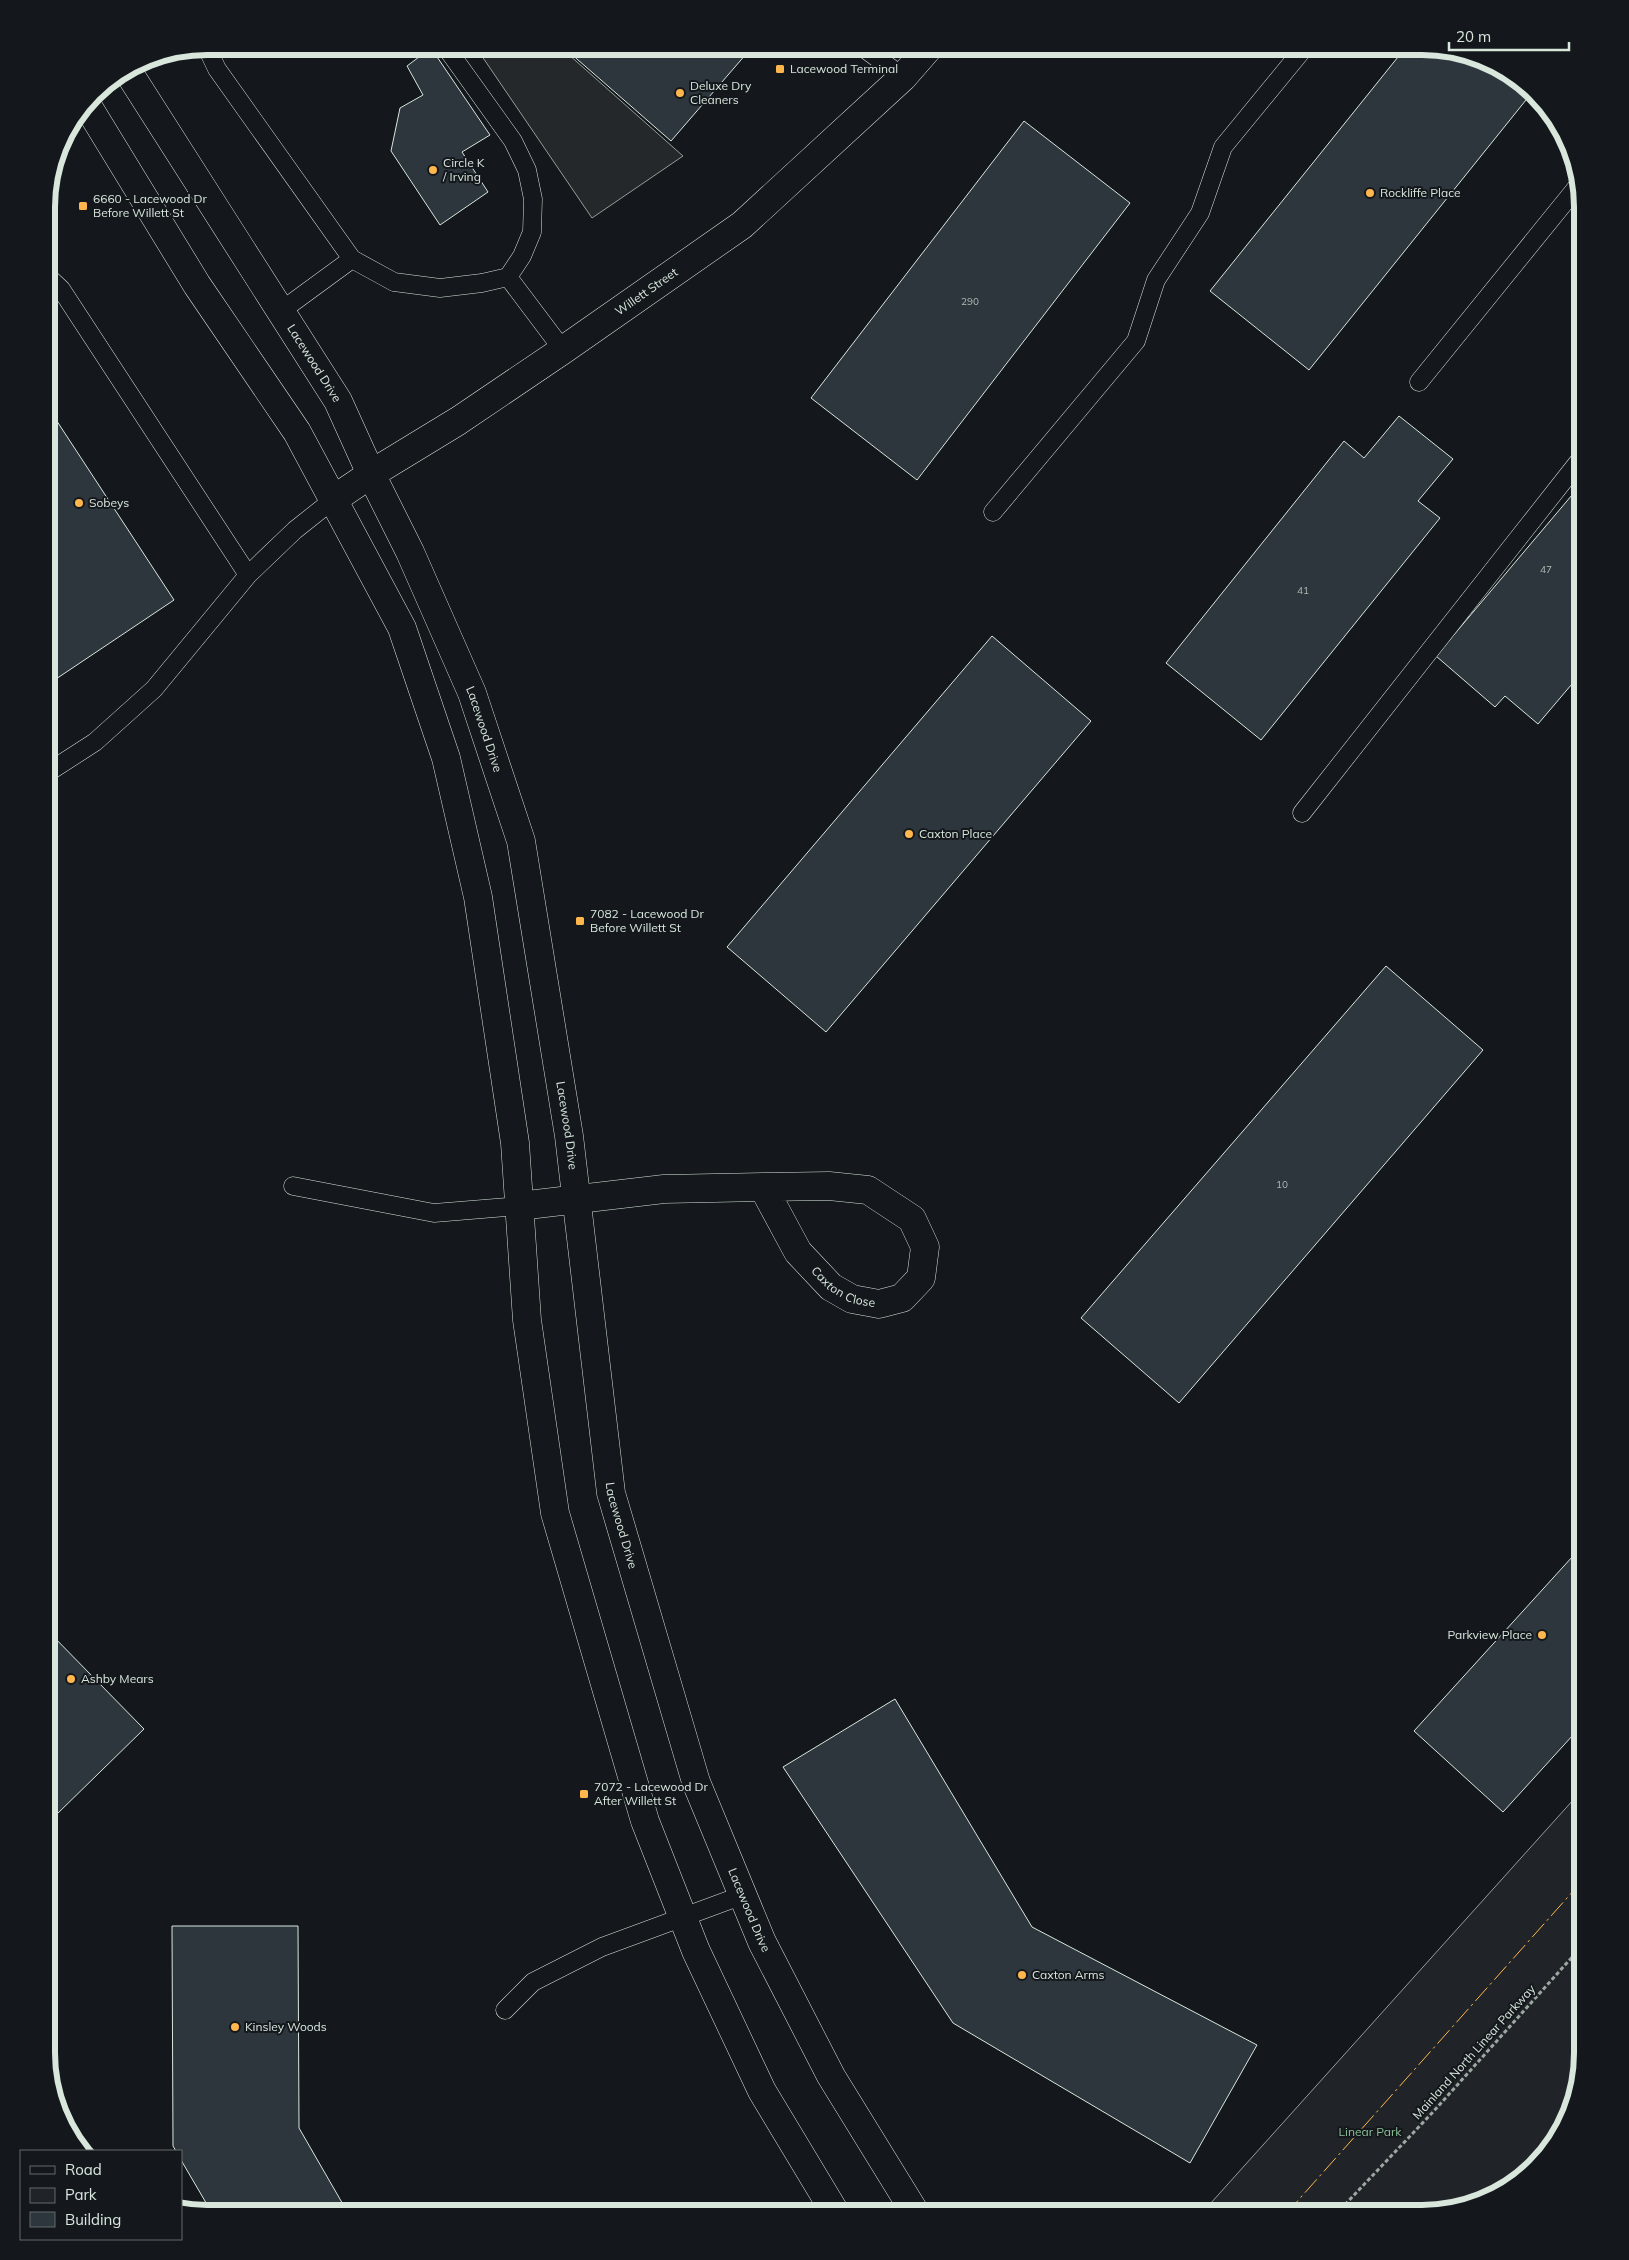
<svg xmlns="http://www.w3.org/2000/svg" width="1629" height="2260" viewBox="0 0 1629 2260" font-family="Mulish,sans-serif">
  <rect width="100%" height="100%" fill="#14181c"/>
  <path fill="#202428" stroke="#939e99" d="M1583,1789V2053L1561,2133L1503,2192L1422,2214H1201Z"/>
  <path fill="#24282b" stroke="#939e99" d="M475,46H559L683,156L592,218Z"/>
  <path fill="#2c363c" stroke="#d8e6dc" d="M562,46H753L671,141Z
    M1406,47H1432L1503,68L1530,95L1309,370L1210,291Z
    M431,48L490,135L462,152L488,192L440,225L391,151L400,108L423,95L407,66Z
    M1024,121L1130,203L917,480L811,398Z
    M47,406L174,600L47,685Z
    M1399,416L1453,459L1418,501L1440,518L1261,740L1166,663L1344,441L1364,458Z
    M1583,482V671L1538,724L1505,696L1495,707L1436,656Z
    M992,636L1091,721L826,1032L727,947Z
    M1386,966L1483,1050L1179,1403L1081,1318Z
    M1583,1545V1724L1503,1812L1414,1731Z
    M46,1629L144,1729L56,1815L46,1805Z
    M895,1699L1032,1927L1257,2045L1190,2163L953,2023L783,1767Z
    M172,1926H298L299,2128L348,2213H212L181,2160V2151H176L173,2146Z"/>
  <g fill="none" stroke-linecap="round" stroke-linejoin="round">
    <defs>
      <path id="lane" d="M206,46L217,69L352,259L394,282L440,288L482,283L508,277L522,256L532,232L533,199L527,170L513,141L445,46
        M861,46L903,77
        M47,276L61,289L248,575
        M508,277L563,350
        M281,311L352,259
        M1419,382L1577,187
        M993,512L1136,341L1156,280L1200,213L1223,147L1305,47
        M47,773L95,742L154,689L248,575L295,530L334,499
        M1302,813L1583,456
        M293,1186L434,1213L519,1206
        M505,2010L533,1982L602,1947L743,1895"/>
      <g id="street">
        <path id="s1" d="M519,1206L664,1189L763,1187L798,1252L831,1287L852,1299L879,1304L902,1298L921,1278L925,1247L912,1219L868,1190L829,1186L763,1187"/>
      </g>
      <g id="secondary">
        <path id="s2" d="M127,70L338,401L371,474L410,552L472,693L521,841L569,1136L611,1493L696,1782L762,1942L831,2076L916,2214"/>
        <path d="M87,105L197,285L297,432L402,628L446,758L478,897L515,1143L527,1320L555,1513L645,1821L696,1951L762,2091L836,2214"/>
        <path id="s3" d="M334,499L371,474L458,421L563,350L742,225L903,77L930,46"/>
      </g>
    </defs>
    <use href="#lane" stroke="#d8e6dc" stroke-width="19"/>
    <use href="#street" stroke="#d8e6dc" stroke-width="29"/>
    <use href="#secondary" stroke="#d8e6dc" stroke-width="29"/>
    <path stroke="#9da8a2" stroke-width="3" stroke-dasharray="4 2.5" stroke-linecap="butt" d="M1336,2214L1433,2112L1583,1945"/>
    <use href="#lane" stroke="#14181c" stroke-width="18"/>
    <use href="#street" stroke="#14181c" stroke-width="28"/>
    <use href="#secondary" stroke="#14181c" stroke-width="28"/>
    <path stroke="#ffb74d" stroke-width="1" stroke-dasharray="18 4 2.5 4" stroke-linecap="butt" d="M1286,2214L1583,1880"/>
  </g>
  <g fill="#ffb74d" stroke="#14181c" stroke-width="2">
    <rect x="775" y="64" width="10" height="10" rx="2.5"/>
    <circle cx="680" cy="93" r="5"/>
    <circle cx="433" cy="170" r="5"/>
    <circle cx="1370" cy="193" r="5"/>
    <rect x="78" y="201" width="10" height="10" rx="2.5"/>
    <circle cx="79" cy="503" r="5"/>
    <circle cx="909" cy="834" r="5"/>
    <rect x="575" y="916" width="10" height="10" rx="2.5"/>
    <circle cx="1542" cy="1635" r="5"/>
    <circle cx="71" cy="1679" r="5"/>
    <rect x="579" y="1789" width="10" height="10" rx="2.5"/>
    <circle cx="1022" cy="1975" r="5"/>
    <circle cx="235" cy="2027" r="5"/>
  </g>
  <g text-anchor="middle" stroke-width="4" stroke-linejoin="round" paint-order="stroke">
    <g font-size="10" fill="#adbab4">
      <text x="970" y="305">290</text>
      <text x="1546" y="573">47</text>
      <text x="1303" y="594">41</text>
      <text x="1282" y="1188">10</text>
    </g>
    <g font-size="12" fill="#d8e6dc" stroke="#14181c" text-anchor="start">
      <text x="790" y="73">Lacewood Terminal</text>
      <text x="690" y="90">Deluxe Dry<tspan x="690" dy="14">Cleaners</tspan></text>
      <text x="443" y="167">Circle K<tspan x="443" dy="14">/ Irving</tspan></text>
      <text x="1380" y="197">Rockliffe Place</text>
      <text x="93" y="203">6660 - Lacewood Dr<tspan x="93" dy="14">Before Willett St</tspan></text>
      <text x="89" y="507">Sobeys</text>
      <text x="919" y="838">Caxton Place</text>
      <text x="590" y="918">7082 - Lacewood Dr<tspan x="590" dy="14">Before Willett St</tspan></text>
      <text x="1532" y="1639" text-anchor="end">Parkview Place</text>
      <text x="81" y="1683">Ashby Mears</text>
      <text x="594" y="1791">7072 - Lacewood Dr<tspan x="594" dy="14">After Willett St</tspan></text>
      <text x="1032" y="1979">Caxton Arms</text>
      <text x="245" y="2031">Kinsley Woods</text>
    </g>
    <g font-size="12" fill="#d8e6dc" stroke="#14181c">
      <text dy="4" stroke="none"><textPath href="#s3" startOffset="375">Willett Street</textPath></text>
      <text dy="4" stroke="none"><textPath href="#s2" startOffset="348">Lacewood Drive</textPath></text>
      <text dy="4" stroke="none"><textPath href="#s2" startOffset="752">Lacewood Drive</textPath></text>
      <text dy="4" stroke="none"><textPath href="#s2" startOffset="1158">Lacewood Drive</textPath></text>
      <text dy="4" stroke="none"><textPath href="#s1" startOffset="378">Caxton Close</textPath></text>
      <text dy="4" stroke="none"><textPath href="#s2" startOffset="1562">Lacewood Drive</textPath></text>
      <text dy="4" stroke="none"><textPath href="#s2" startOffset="1968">Lacewood Drive</textPath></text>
      <text transform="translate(1474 2052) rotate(-48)" y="4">Mainland North Linear Parkway</text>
    </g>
    <g font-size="12" fill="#8ac095" stroke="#14181c">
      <text x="1370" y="2136">Linear Park</text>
    </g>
  </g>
  <path d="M0 0H1629V2260H0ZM207 55H1422A152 152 0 0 1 1574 207V2053A152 152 0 0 1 1422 2205H207A152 152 0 0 1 55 2053V207A152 152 0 0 1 207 55Z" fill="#14181c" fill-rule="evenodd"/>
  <path fill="none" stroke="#d8e6dc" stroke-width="6" d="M207 55H1422A152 152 0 0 1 1574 207V2053A152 152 0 0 1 1422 2205H207A152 152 0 0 1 55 2053V207A152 152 0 0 1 207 55Z"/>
  <rect x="20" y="2150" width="162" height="90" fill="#14181c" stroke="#626a69"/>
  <rect x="30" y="2166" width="25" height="8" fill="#14181c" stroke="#626a69"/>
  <text x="65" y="2175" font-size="15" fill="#d8e6dc">Road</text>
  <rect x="30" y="2188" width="25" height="15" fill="#202428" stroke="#626a69"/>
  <text x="65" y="2200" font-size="15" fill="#d8e6dc">Park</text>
  <rect x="30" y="2212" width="25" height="15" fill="#2c363c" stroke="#626a69"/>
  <text x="65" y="2225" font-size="15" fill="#d8e6dc">Building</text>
  <path d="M1449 42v8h120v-8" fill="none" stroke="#d8e6dc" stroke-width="2.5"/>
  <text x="1456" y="42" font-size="15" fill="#d8e6dc" stroke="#14181c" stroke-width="4" paint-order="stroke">20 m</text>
</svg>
